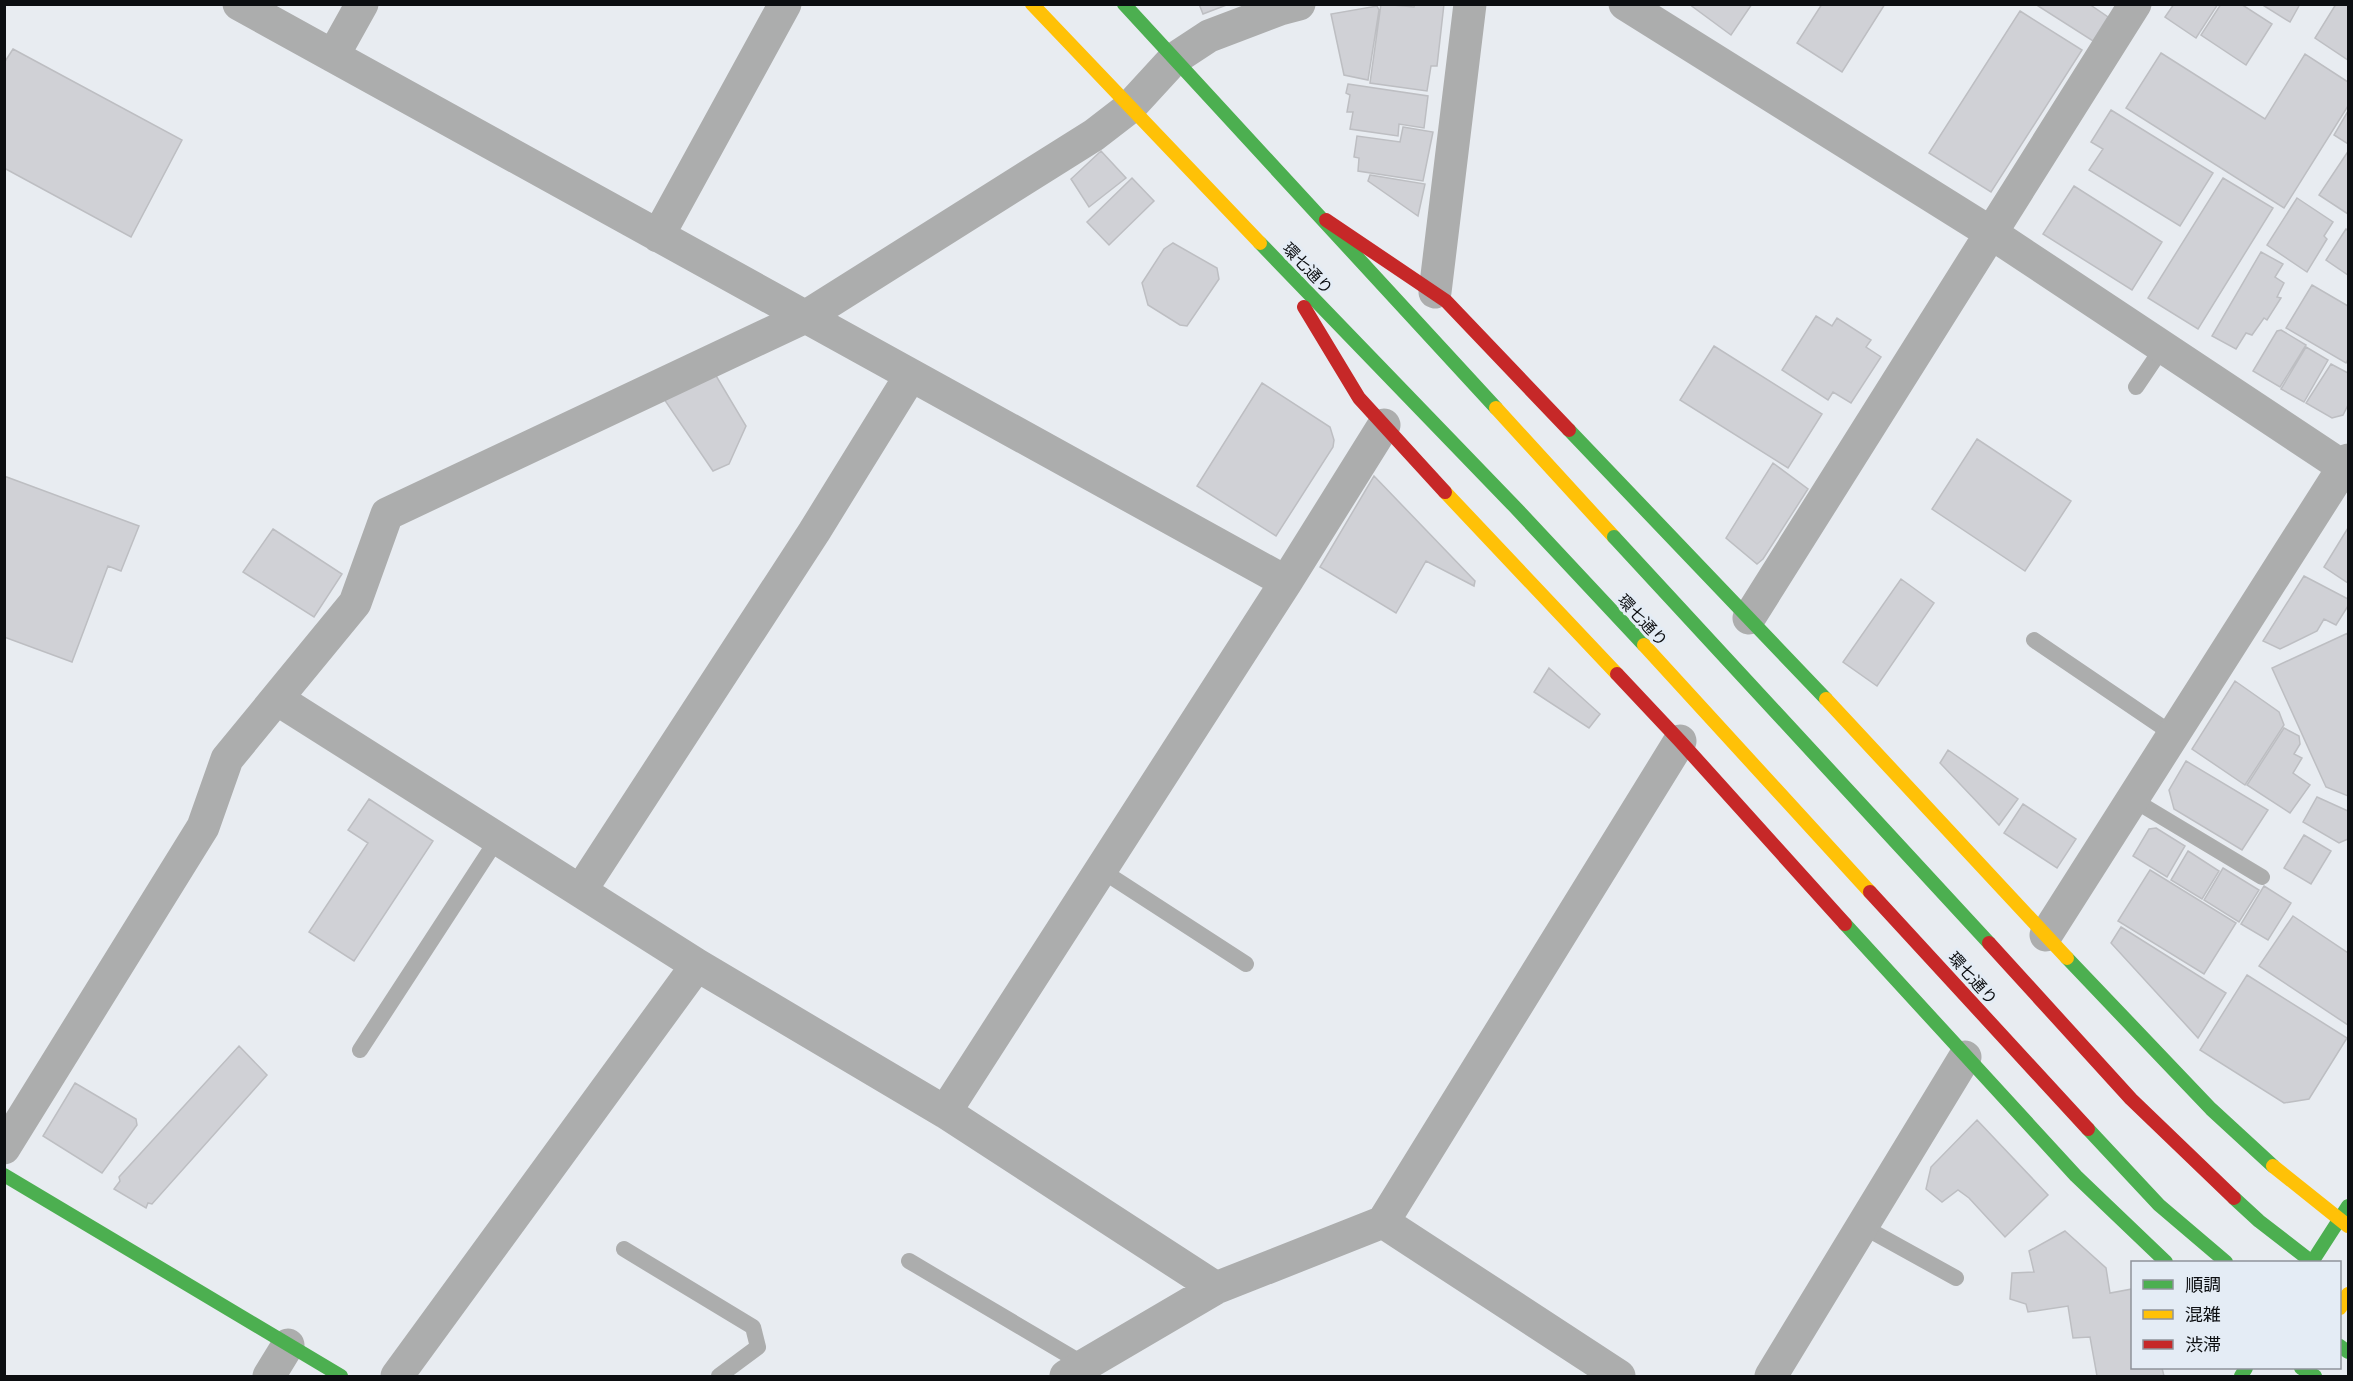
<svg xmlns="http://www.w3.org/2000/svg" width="2353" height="1381" viewBox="0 0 2353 1381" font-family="Karla,'Noto Sans JP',sans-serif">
  <rect width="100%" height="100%" fill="#e8ecf1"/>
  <path fill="#d0d1d6" stroke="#bdbec2" stroke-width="1.5" d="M1199,4H1229L1203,14Z
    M1381,4L1414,7L1415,4H1444L1437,66H1431L1427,91L1370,83Z
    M1689,4H1752L1731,35Z
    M1822,4H1885L1842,72L1797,43Z
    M2035,4H2089L2108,17L2093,41Z
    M2174,4H2218L2196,38L2165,17Z
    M2221,4H2241L2272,24L2246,65L2201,35Z
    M2261,4H2300L2290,22Z
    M2336,4H2348V60L2315,38Z
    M1377,6L1379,10L1368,80L1344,75L1331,14Z
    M2020,11L2082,50L1991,192L1929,153Z
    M13,49L182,140L131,237L4,168V63Z
    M2161,53L2265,119L2305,54L2348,82V106L2284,208L2126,108Z
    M1348,84L1428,96L1424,128L1399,124L1398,136L1350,129L1353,112H1347L1350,95L1346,93Z
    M2111,110L2213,173L2180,226L2089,170L2103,149L2091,142Z
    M2348,111V144L2334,135Z
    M1403,127L1433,132L1423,181L1358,171L1359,158L1354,157L1357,136L1400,142Z
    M1101,151L1126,178L1089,207L1071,179Z
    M2347,153L2348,154V214L2319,195Z
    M1370,175L1425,184L1418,216L1368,181Z
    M1132,178L1154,201L1109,245L1087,222Z
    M2223,178L2273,208L2198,329L2148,298Z
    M2074,186L2162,242L2132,290L2043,234Z
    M2297,198L2333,222L2324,236L2327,239L2307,272L2267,245Z
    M2346,229L2348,231V275L2326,260Z
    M1173,243L1217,268L1219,279L1187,326L1180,325L1148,305L1142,283L1164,249Z
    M2261,252L2283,264L2275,277L2284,283L2277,297L2281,298L2267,320L2264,318L2252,335L2246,333L2236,349L2212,336Z
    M2312,285L2348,306V359L2346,363L2286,328Z
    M1816,316L1832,326L1837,318L1871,340L1866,347L1881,357L1851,403L1833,392L1828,400L1782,370Z
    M2281,330L2306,345L2280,387L2253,371L2277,331Z
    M1714,346L1822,414L1788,468L1680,400Z
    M2306,347L2328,360L2304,402L2281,389Z
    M2331,364L2348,373V405L2343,415L2332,418L2306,403Z
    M712,369L746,426L729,464L713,471L664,399Z
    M1262,383L1330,427L1334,440L1333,447L1276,536L1197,486Z
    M1977,439L2071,501L2025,571L1932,509Z
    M1773,463L1808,489L1763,559L1757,564L1726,538Z
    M4,476L139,526L121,571L108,566L72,662L4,637Z
    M1374,476L1475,581L1474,586L1426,561L1396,613L1320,567Z
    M2348,528V583L2324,567Z
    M273,529L342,574L314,617L243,572Z
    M2304,576L2348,599V606L2336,625L2324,619L2317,631L2280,649L2263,641Z
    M1901,579L1934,603L1877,686L1843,662Z
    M2348,633V796L2326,787L2272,668Z
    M1549,668L1600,714L1589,728L1534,692Z
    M2235,681L2279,712L2284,725L2245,785L2192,749Z
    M2284,728L2299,736L2300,744L2294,754L2302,758L2293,773L2310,785L2290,813L2247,785Z
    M1948,750L2018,799L1999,825L1940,763Z
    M2186,761L2268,810L2242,850L2174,809L2169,790Z
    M2317,797L2348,811V839L2339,843L2303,822Z
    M369,799L433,841L354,961L309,932L368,843L348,830Z
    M2023,804L2076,839L2057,868L2004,833Z
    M2156,828L2185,846L2167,877L2133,856L2149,829Z
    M2304,835L2331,851L2311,884L2284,868Z
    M2188,851L2219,871L2202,899L2171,880Z
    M2223,868L2259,890L2239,922L2204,900Z
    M2150,870L2236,923L2204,974L2118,921Z
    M2264,886L2291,903L2268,940L2241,924Z
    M2293,916L2348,953V1025L2259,966Z
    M2121,927L2226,993L2198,1038L2111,943Z
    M2247,975L2347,1038L2309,1099L2284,1103L2200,1050Z
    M239,1046L267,1075L152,1204L148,1203L146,1208L114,1189L120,1181L119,1177Z
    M75,1083L136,1119L137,1125L102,1173L43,1136Z
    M1977,1120L2048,1195L2005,1237L1969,1198L1958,1190L1942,1202L1926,1189L1931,1167Z
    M2065,1231L2106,1268L2110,1293L2132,1289V1368H2162L2164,1376H2097L2090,1337L2073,1338L2068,1306L2028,1312L2026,1304L2010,1299L2012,1273L2034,1272L2029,1251Z"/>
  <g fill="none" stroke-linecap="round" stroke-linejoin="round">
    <path stroke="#acadad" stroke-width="16" d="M2136,387L2163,347
      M2034,640L2174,735
      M2132,799L2262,877
      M1101,870L1246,964
      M360,1050L498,838
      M1862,1226L1956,1278
      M624,1249L753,1327L758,1347L719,1376
      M909,1261L1085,1365"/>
    <path stroke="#acadad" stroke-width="33" d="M239,4L1286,582
      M1625,4L1991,233L2348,470
      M333,56L362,4
      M658,236L785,4
      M1435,292L1470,4
      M1749,618L2135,4
      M277,699L697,965L945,1112L1216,1288
      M581,890L814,532L911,375
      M2046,935L2348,460
      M945,1112L1286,582L1384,425
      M4,1148L203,827L227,759L355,603L387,514L805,317L1094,135L1129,108L1174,59L1209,36L1280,9L1299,4
      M1383,1222L1619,1376
      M269,1376L288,1345
      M397,1376L697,965
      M1066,1376L1216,1288L1383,1222L1680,741
      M1771,1376L1965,1057"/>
    <path stroke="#4caf50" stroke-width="14" d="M1124,4L1496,408
      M1260,243L1514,506L1644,645
      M1569,430L1826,699
      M1845,924L2076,1176L2166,1262
      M2067,958L2211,1109L2273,1166
      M2088,1129L2159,1205L2226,1262
      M4,1175L341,1376
      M2312,1262L2348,1206
      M2340,1346L2348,1352
      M2301,1368L2315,1376
      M2241,1376L2246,1368"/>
    <path stroke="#ffc107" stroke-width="14" d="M1032,4L1260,243
      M1496,408L1614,537
      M1445,492L1617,674
      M1644,645L1870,892
      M1826,699L2067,958
      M2273,1166L2348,1226
      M2340,1308L2348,1294"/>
    <path stroke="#c62828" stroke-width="14" d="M1326,220L1446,301L1569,430
      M1304,307L1359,398L1445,492
      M1617,674L1680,741L1845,924
      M1870,892L2088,1129"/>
    <path stroke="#4caf50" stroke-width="14" d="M1614,537L1989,943
      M2234,1198L2259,1221L2312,1262"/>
    <path stroke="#c62828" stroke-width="14" d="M1989,943L2131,1099L2234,1198"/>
  </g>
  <g text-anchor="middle" stroke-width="6" stroke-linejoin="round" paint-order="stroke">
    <g font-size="16" fill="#0c0e11" stroke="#e4ecf5">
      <text transform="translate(1308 268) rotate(46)" y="6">環七通り</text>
      <text transform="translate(1643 620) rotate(47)" y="6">環七通り</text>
      <text transform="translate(1973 978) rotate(48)" y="6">環七通り</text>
    </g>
  </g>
  <rect width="2353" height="1381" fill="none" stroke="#0c0e11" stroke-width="12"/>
  <rect x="2131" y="1261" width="210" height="108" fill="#e4ecf5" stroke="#8e939a" stroke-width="1.5"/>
  <rect x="2143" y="1280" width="30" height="9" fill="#4caf50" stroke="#8e939a" stroke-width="1.5"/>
  <text x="2185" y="1291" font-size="18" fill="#0c0e11">順調</text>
  <rect x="2143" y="1310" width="30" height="9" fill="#ffc107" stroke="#8e939a" stroke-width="1.5"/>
  <text x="2185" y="1321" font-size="18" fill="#0c0e11">混雑</text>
  <rect x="2143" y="1340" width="30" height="9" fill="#c62828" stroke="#8e939a" stroke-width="1.5"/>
  <text x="2185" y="1351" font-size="18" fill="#0c0e11">渋滞</text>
</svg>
